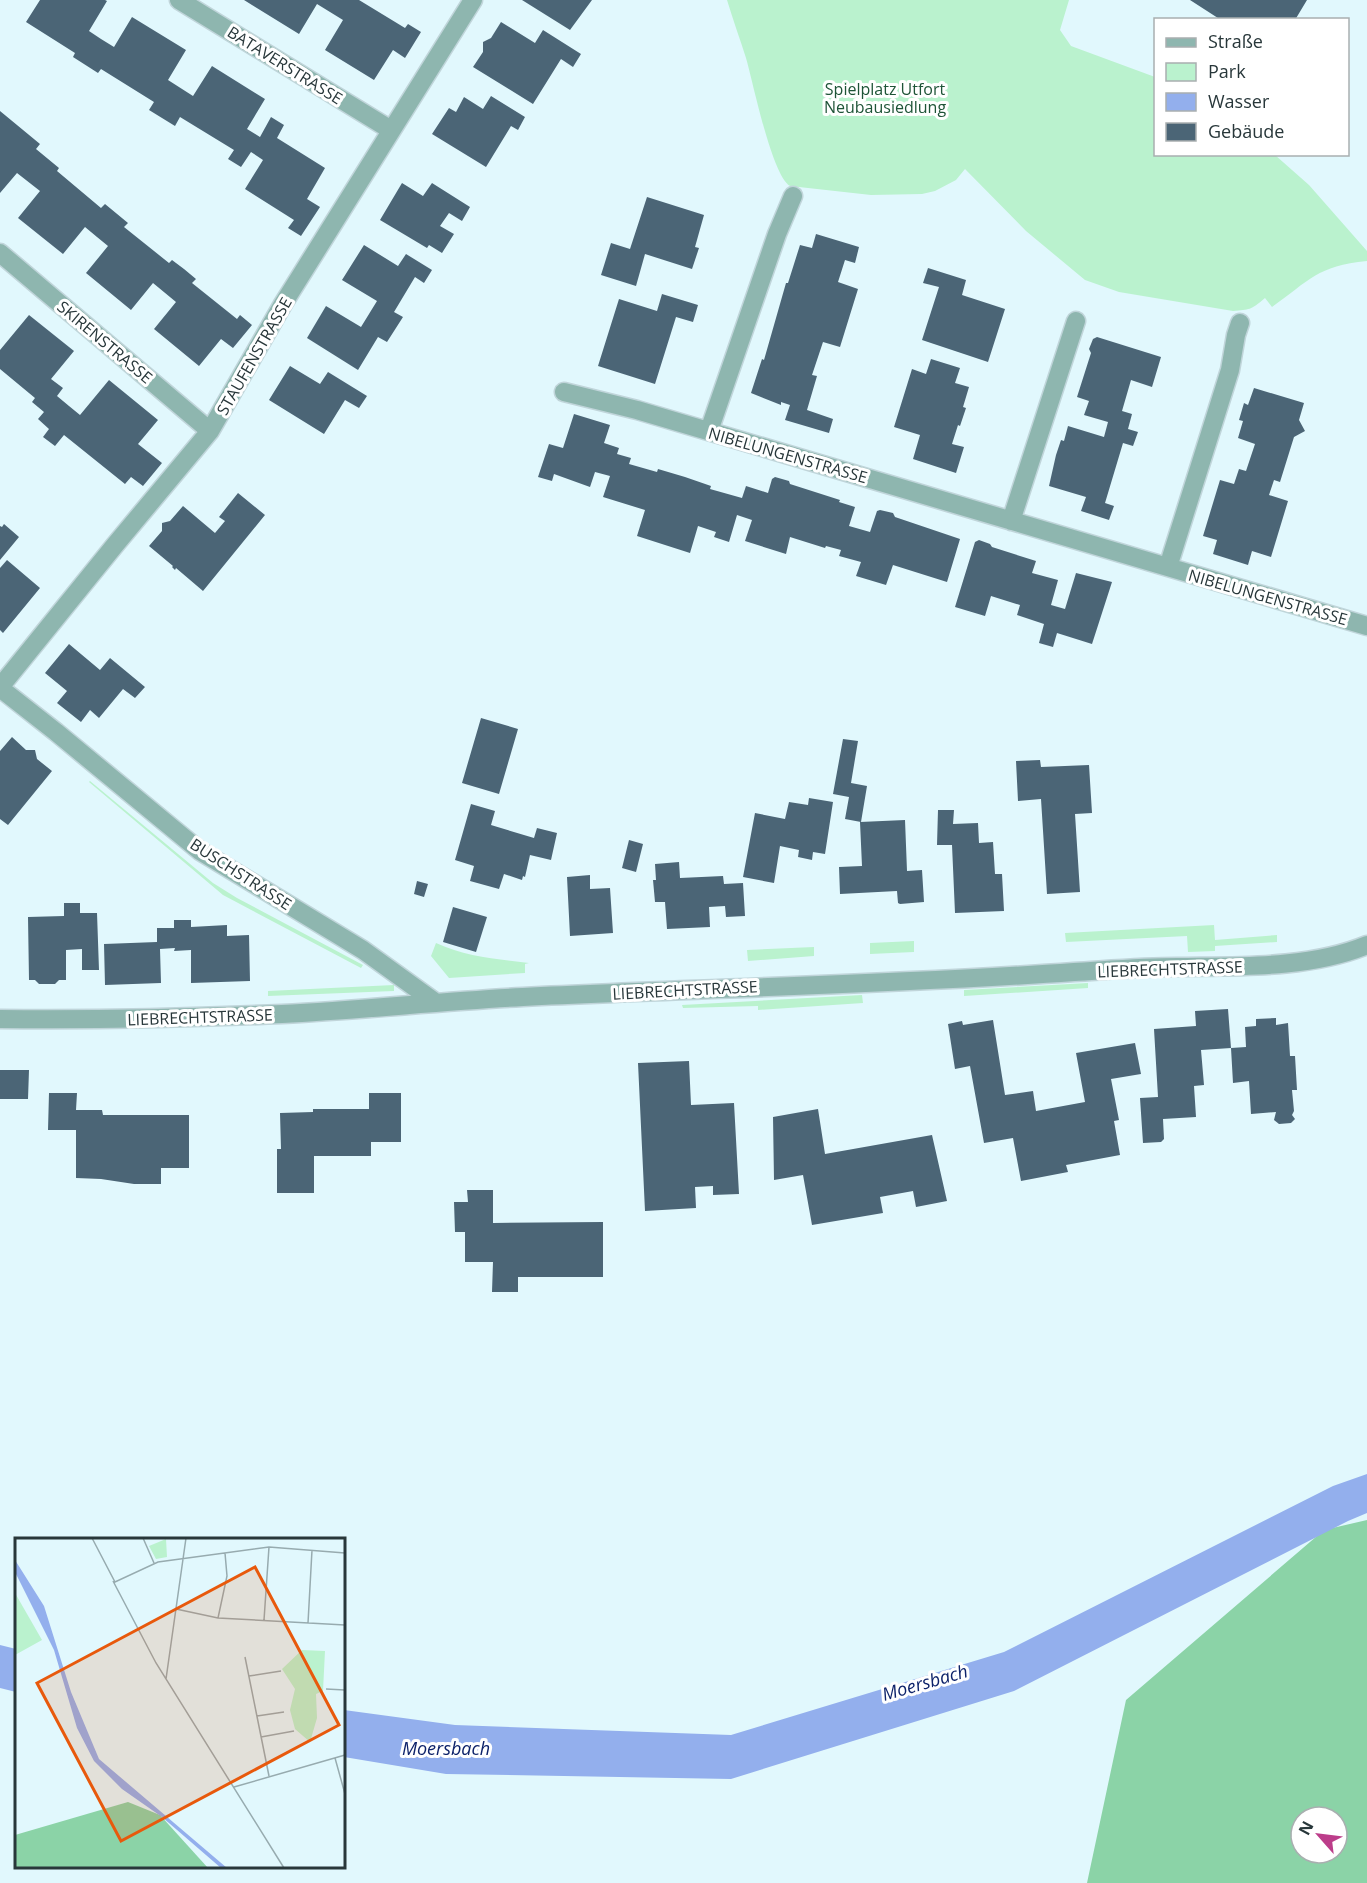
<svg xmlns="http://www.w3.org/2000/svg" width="1367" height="1883" viewBox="0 0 1367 1883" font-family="'Open Sans',sans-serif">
  <rect width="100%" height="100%" fill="#e1f8fd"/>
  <path fill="#baf2ce" d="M727,0H1069L1060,30L1071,46L1155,77L1156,154L1275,155L1309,185L1367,251V261C1317,266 1310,280 1272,307L1265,298C1250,311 1250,309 1233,311L1119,292L1085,280L1026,231L965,169L956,180L935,191L922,194L871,195L790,186C772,176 753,82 746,58C740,39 733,20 727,0Z
    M90,781L213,883L237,898L363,965L361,968L223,895L89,782Z
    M1214,925L1215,940L1277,935V942L1215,946V951L1188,952L1187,936L1066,942L1065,933Z
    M914,941V952L870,954V943Z
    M436,943C466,957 497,959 529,963L525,964V973L449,978L431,956Z
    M814,947V956L748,961L747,950Z
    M1088,983V988L964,996V990Z
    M394,985V991L268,996V991Z
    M862,995L863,1003L758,1010V1006L683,1008L682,1005Z"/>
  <path fill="#8bd3a7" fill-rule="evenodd" d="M1367,1520V1883H1087L1126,1700L1324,1530ZM1301,1817H1337V1853H1301Z"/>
  <path fill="#93afed" d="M1367,1474V1513L1348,1521L1014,1691L731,1779L446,1774L344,1757V1710L455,1725L731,1735L1004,1652L1333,1486Z
    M0,1645L16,1649V1692L0,1688Z"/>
  <path fill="#4b6576" d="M40,0H105L107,1L89,31L101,39L114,47L132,17L186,50L168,80L193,96L212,66L265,99L247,129L260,137L271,117L284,125L277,138L325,168L307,199L320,207L301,236L288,228L294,220L245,189L263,160L251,152L241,167L228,159L234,150L180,117L175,126L149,110L154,102L101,69L98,73L73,57L75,53L26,22Z
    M244,0H359L405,28L408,24L421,32L405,58L393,50L374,80L325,50L343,20L317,4L299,34Z
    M522,0H592L570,30Z
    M1190,0H1307L1295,20H1221Z
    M501,22L535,43L543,30L581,54L573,67L561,59L533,104L473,67L483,52V42L491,38Z
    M491,96L525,117L518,130L511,126L486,167L432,134L449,108L456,112L464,97L483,109Z
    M0,111L40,144L36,149L59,168L57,171L101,208L105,204L128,223L124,227L169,263L172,260L184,269L196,279L192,283L237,319L240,315L252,325L233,348L221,339L199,366L154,329L176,302L153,283L131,310L86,273L108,246L97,237L85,227L63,254L18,218L40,191L17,173L0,193Z
    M402,183L423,196L432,183L470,207L462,221L449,213L440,226L454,234L442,253L429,245L427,248L380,220Z
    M647,197L704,215L695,247L699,248L692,269L645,254L636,286L601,275L611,243L630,249Z
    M816,234L859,247L855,263L845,260L838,282L858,289L840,347L823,342L812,375L817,376L807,410L833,419L829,433L785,420L790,405L781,402V405L751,393L762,359L764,360L786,283H788L800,245L812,248Z
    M364,245L398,266L406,254L432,270L424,283L415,277L394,312L403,317L387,342L378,337L358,370L307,338L326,306L361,327L377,301L342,280Z
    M928,268L966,280L962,295L1005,309L988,362L922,340L939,287L923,283Z
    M662,294L698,305L693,322L676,317L655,384L598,366L619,299L657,311Z
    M29,315L74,351L51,379L63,388L57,396L69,406L80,415L109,380L158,420L138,444L162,463L143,486L131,477L125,484L64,435L55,446L43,437L49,429L38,419L44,412L32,402L35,398L0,369V350Z
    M1097,337L1161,357L1152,387L1131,380L1122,411L1132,414L1128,429L1138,432L1133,446L1123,443L1105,503L1114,506L1109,520L1081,511L1086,497L1049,486L1056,455L1061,440L1064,441L1068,426L1104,437L1108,422L1084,415L1089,401L1077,397L1091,353L1089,349L1093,339Z
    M931,359L960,368L955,383L969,387L963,407L966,408L960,426L958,425L952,444L964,447L956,473L913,459L920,435L894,427L912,369L926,374Z
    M290,366L320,384L328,372L367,396L359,408L345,400L324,434L269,400Z
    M1254,388L1304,403L1299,420L1305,431L1294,437L1280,482L1274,480L1269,495L1288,501L1271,557L1252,551L1248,565L1213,554L1217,540L1203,536L1220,480L1234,484L1239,469L1246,471L1255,444L1238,438L1243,421L1239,420L1244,403L1248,405Z
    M574,414L610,425L604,443L619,448L617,454L631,458L629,464L657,472L658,469L685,477L711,486L710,489L742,498L746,486L768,493L772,479L775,477L789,481L790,484L840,500L839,502L855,507L849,526L870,532L877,511L880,510L893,513L895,517L960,539L947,582L893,565L886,585L856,576L861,562L839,556L841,550L826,546L825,548L790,537L786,554L745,541L752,520L737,515L729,542L714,537L716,532L698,526L690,553L637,536L645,510L603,497L610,476L595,472L590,487L554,474L552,481L538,477L549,444L563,448Z
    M238,493L265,515L203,591L176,568L175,570L172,567L173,566L149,546L162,531V523L170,521L183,506L215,533L225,521L219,517Z
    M4,524L19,537L0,560V526L2,527Z
    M979,540L990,544L992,547L1036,561L1032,573L1058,580L1051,605L1065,609L1076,573L1112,582L1092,644L1057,633L1053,647L1039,643L1044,624L1017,615L1020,605L991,596L985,616L955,607L975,542Z
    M7,560L40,588L3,633L0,630V568Z
    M69,644L100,670L110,658L145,687L135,698L123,689L99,718L90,710L81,722L57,703L67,691L45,673Z
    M481,718L518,729L499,794L462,783Z
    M12,737L26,750H35L37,759L52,771L8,825L0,819V751Z
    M843,739L858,741L851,783L867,786L861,822L845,819L849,797L833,794Z
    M1040,760L1041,767L1089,765L1092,813L1075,814L1080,892L1047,894L1041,799L1018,801L1016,761Z
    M809,798L833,802L825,854L813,852L812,860L798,857L799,850L780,846L774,883L743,877L755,813L785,819L789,802L808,805Z
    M471,804L495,811L491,825L534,838L537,828L557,833L551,860L530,855L525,877L523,876L522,880L504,874L499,889L470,881L474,866L455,860Z
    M938,810H954L953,824L978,823L979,843L993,842L995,874H1002L1004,911L955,913L952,845H937Z
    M905,820L907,871L922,870L924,902L900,904L898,903L897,891L840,894L839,867L862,866L860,822Z
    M629,840L643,844L636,872L622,868Z
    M679,862L680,878L723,876L724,884L743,883L745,916L726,917L725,906L709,907L710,927L667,929L665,902H655L653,880H656L655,864Z
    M590,875V889L610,888L613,933L570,936L567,877Z
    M417,881L428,884L424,897L414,894Z
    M64,903H80V913H97L99,970H82V949L66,950V980H59L55,984H39L35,980H29L28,917L64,916Z
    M453,907L487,917L476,952L443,942Z
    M174,920H191V927L227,925V936L249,935L250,981L191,983V950L174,951L175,948L160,949L161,983L105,985L104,944L157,942V928H174Z
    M1228,1009L1231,1048L1201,1050L1204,1085L1194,1086L1196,1117L1163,1119L1164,1139L1161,1142L1143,1143L1140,1098L1158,1097L1154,1029L1196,1026L1195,1011Z
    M1276,1018V1025L1288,1023L1290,1056H1295L1297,1090H1292L1294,1111L1292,1115L1295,1119L1291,1123L1279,1124L1274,1120L1276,1112L1251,1114L1249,1081L1233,1083L1231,1048L1246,1047L1245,1027L1256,1026V1019Z
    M993,1020L1005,1095L1033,1091L1036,1111L1085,1102L1076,1053L1135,1043L1141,1074L1111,1079L1119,1120L1114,1121L1120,1155L1066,1165L1068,1172L1021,1181L1013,1138L984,1143L970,1066L955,1069L948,1024L962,1021L963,1025Z
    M689,1061L691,1105L734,1103L739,1194L713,1195V1186L695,1187L696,1208L645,1211L638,1063Z
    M0,1070H29L28,1099H0Z
    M49,1093H77L76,1110H102L103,1115H189V1168H161V1184H134L101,1179L76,1178V1130H48Z
    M369,1093H401V1142H371V1156H314V1193H277V1149H281L280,1113L313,1112V1109H369Z
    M818,1109L825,1154L932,1135L947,1201L916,1207L913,1191L880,1197L883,1213L812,1225L803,1175L774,1180L773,1117Z
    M467,1190H493V1223L603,1222V1277H518V1292H492L493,1262H465V1232H455L454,1202H468Z"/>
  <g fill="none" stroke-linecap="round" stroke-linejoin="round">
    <defs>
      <path id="street" d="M179,0L391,130
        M0,253L210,431
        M564,392L637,410L1367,626
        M709,431L777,234L793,196
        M1011,521L1076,321
        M1168,567L1230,370L1236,335L1240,323
        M0,687L115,545L210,431L283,304L473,0
        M0,688L56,732L200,851L363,950L435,1002
        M0,1019C94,1020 188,1018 282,1014C363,1010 443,1001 523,997C707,988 890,985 1074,972C1108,970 1142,967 1177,967C1238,966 1309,969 1367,945"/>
    </defs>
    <use href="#street" stroke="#c0d5da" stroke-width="21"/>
    <use href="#street" stroke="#8eb6af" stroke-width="18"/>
  </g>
  <g text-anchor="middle" stroke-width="6" stroke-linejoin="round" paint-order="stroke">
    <g font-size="16" fill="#28373a" stroke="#fff">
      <text transform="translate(285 65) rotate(32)" y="6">BATAVERSTRASSE</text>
      <text transform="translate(105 342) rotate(40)" y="6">SKIRENSTRASSE</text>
      <text transform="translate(254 356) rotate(-60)" y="6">STAUFENSTRASSE</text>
      <text transform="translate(788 455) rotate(16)" y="6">NIBELUNGENSTRASSE</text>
      <text transform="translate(1268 597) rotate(16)" y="6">NIBELUNGENSTRASSE</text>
      <text transform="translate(241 874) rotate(33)" y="6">BUSCHSTRASSE</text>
      <text transform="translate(1170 969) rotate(-2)" y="6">LIEBRECHTSTRASSE</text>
      <text transform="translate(685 990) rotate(-3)" y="6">LIEBRECHTSTRASSE</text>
      <text transform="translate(200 1017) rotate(-2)" y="6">LIEBRECHTSTRASSE</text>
    </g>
    <g font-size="16" fill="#1e5437" stroke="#fff">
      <text x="885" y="95">Spielplatz Utfort<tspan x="885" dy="18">Neubausiedlung</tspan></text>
    </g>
    <g font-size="18" font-style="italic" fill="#0e236a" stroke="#fff">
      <text transform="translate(925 1683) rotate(-16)" y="6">Moersbach</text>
      <text x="446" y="1755">Moersbach</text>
    </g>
  </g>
  <g transform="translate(15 1538)">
    <rect width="330" height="330" fill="#e1f8fd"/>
    <path d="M151,1L152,19L141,21L134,8ZM0,55L27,102L0,117ZM287,112L310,113L308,153L301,156L302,180L295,204L280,191L275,172L280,151L267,131Z" fill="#baf2ce"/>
    <path d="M113,264L145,277L193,330H0V297Z" fill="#8bd3a7"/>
    <path d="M0,22L29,68L56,154L84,221L212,330H206L147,279L107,251L79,223L62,190L39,112L0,34Z" fill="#93afed"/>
    <path fill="none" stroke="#97abaf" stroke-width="1.5" d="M77,0L100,44L143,24L254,9L330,15M128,0L139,25M98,43L141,125L269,330M161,71L203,80L330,87M203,80L212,38L210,15M249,82L254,9M293,85L297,12M230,119L254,238M234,138L266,133M151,141L171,0M311,151L330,152M330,166V195M242,178L269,174M246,199L279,193M320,220L330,256M219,249L330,217"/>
    <path fill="#e8590c" fill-opacity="0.15" stroke="#e8590c" stroke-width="3" d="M240,29L324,187L106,303L22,145Z"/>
    <rect width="330" height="330" fill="none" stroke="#28373a" stroke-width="3"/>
  </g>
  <rect x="1154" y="18" width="195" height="138" fill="#ffffff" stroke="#a9afb0" stroke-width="1.5"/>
  <rect x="1166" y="38" width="30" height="9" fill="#8eb6af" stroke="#a9afb0" stroke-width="1.5"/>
  <text x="1208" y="48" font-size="18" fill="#28373a">Straße</text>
  <rect x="1166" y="63" width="30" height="18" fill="#baf2ce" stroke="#a9afb0" stroke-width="1.5"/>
  <text x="1208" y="78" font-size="18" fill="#28373a">Park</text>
  <rect x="1166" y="93" width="30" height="18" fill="#93afed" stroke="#a9afb0" stroke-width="1.5"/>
  <text x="1208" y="108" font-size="18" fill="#28373a">Wasser</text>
  <rect x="1166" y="123" width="30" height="18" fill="#4b6576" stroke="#a9afb0" stroke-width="1.5"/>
  <text x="1208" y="138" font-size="18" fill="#28373a">Gebäude</text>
  <g transform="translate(1319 1835) rotate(298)"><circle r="28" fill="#ffffff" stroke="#a9afb0" stroke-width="1.5"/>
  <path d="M0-4.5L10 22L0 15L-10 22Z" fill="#bc3d8a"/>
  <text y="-9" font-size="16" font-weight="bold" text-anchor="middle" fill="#28373a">N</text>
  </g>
</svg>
